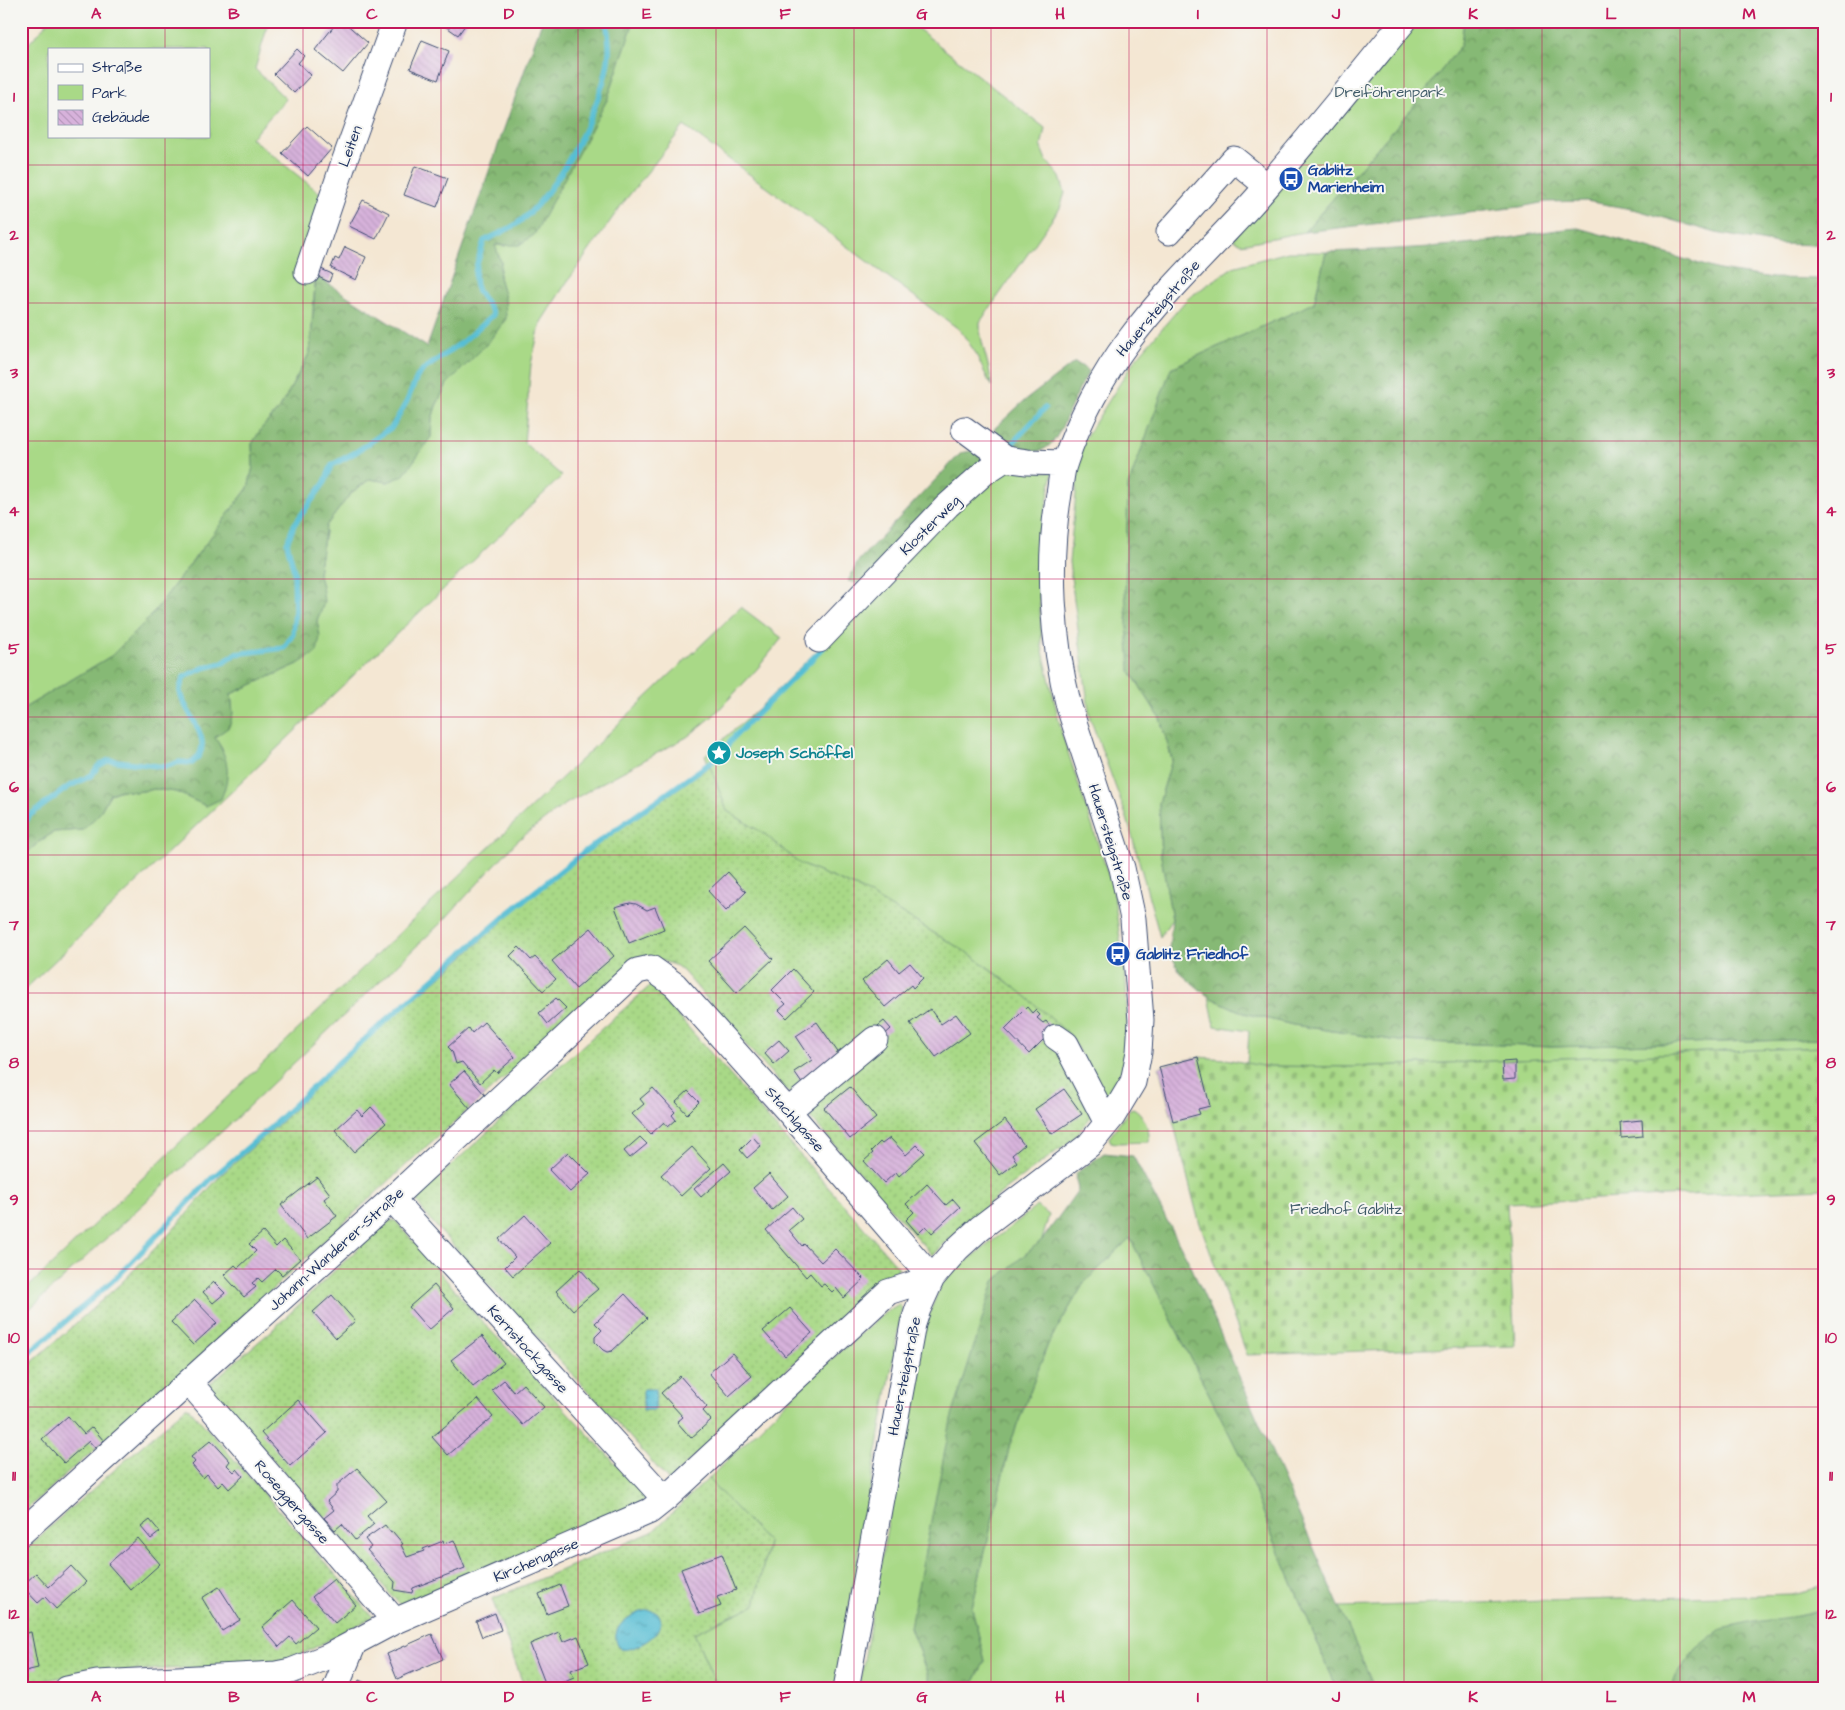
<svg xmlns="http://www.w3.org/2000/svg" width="1845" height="1710" viewBox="0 0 1845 1710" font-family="'Architects Daughter',sans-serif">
  <defs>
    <pattern id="forest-crowns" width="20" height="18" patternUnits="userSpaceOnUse" patternTransform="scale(1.25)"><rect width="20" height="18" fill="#86b974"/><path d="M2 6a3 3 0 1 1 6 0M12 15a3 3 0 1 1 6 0" fill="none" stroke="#6d9762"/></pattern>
    <pattern id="cemetery-stones" width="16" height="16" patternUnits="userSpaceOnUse" patternTransform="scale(1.25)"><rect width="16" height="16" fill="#a9d987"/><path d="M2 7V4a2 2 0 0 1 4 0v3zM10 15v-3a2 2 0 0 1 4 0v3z" fill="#91bb77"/></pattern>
    <pattern id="garden-dots" width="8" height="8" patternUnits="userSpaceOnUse" patternTransform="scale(1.25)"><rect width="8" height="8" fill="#a9d987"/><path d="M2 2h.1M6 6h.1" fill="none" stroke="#91bb77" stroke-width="1.8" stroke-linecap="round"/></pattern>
    <pattern id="water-ripples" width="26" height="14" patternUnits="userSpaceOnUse" patternTransform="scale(1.25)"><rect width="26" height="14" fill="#56bed4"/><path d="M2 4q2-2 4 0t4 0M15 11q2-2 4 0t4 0" fill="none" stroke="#469baf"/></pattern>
    <pattern id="building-back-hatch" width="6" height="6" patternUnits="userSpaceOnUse" patternTransform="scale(1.25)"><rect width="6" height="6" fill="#d7b2db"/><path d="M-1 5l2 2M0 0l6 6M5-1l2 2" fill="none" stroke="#b899be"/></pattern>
  </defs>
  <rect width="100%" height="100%" fill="#f6f6f2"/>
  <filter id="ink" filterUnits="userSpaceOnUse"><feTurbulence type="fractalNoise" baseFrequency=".02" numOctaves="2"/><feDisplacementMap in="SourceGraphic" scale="10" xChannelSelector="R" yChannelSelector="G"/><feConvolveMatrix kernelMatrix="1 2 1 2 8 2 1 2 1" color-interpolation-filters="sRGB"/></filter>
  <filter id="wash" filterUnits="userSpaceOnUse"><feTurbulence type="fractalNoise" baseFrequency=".0096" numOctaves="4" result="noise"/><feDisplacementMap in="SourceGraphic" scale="20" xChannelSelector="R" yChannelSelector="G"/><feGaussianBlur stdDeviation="1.12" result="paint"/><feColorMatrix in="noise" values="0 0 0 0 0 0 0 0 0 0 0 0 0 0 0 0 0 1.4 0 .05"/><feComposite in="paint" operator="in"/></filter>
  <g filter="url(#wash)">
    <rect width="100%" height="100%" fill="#f4e7d3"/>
    <path fill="#a9d987" stroke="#628472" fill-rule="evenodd" d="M49,21H269L255,69L286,99L251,138L321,194L310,352L280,408L261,429L252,444L253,467L248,488L150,617L111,656L21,710V52ZM49,49H209V136H49Z
      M634,21H908L1045,128L1041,148L1046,160L1060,177L1065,193L1060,208L980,322C979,344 991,364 991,386L975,352L960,330L684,126L623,203L565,285L541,322L531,364L524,443L562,476L21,993V858L39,842L54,832L83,830L99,814L110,794L122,790L136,792L155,789L176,792L206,806L223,750L214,737L233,713L231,694L298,664L320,637L317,620L324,603L322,586L318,573L326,526L351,493L370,479L388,482L431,437L432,419L436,406L447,384L487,344L505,298L499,277L501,262L494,245L506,246L607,100Z
      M1416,21H1464L1461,45L1409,112L1304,232L1241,244L1233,239Z
      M1288,252H1326L1314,303L1171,368L1130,671L1160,718L1172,760L1159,803L1161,856L1172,919L1160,937L1127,818L1090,718L1069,562L1081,445L1134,361L1187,299L1233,267Z
      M1007,470L1053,472L1037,553L1042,647L1062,734L1113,889L1126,982L1128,1058L1106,1103L1071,1036L1004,979L971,955L862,890L800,864L766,835L727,811L705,755L757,710L843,625L948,512Z
      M741,607L782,638L757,669L712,717L687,737L596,786L561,807L517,841L443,921L231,1123L21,1317V1294Z
      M1209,997L1244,1013L1293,1025L1399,1041L1552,1047L1824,1039V1047L1352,1067L1262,1066L1247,1064L1249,1031L1215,1026Z
      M1133,1108C1143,1112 1151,1132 1149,1142L1116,1143L1111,1142L1109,1138L1130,1109Z
      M1037,1206L1049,1215L1042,1240L994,1281L910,1627L933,1689H859L921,1333L943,1280Z
      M1130,1238L1242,1459L1279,1552L1337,1689H970L985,1661L972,1608L1010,1444L1048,1344L1084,1283Z
      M899,1304L902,1309L835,1689H718L694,1633L755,1605L768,1543L708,1479L818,1371L887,1311Z
      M1824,1585V1610L1798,1616L1676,1677L1672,1689H1375L1339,1607L1791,1594L1817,1588Z"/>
    <path fill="url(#forest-crowns)" stroke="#507469" d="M542,21H634L607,100L534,235L519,245H495L501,262L499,277L505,298L506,319L487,344L447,384L436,406L432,419L431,437L403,476L388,482L370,479L351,493L326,526L318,573L322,586L324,603L317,620L320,637L317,652L298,664L231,694L233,713L229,727L215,737C229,760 231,774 221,799L206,806L176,792L155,789L136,792L121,790L110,794L99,814L83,830L54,832L39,842L21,858V710L111,656L150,617L248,488L253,467L252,444L261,429L280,408L310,352L316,276L427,347Z
      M1464,21H1824V245L1777,244L1716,233L1637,210L1586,201L1546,202L1520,207L1304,232L1409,112L1461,45Z
      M1578,228L1625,241L1719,270L1773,278L1824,279V1039L1552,1047L1399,1041L1293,1025L1244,1013L1209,997L1180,973L1169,950L1172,919L1161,856L1159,803L1172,759L1160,718L1130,671L1125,592L1128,486L1171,368L1314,303L1326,252C1379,250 1431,248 1483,242C1515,238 1546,230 1578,228Z
      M1075,362L1089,371C1082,383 1076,396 1070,409C1060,429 1053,458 1025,450C1008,444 1006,442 994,429L1023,402Z
      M981,449L990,459L862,585L848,581L859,560L961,453Z
      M1104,1153L1133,1156L1191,1266L1375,1689H1337L1279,1552L1242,1459L1130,1238L1084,1283L1048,1344L1010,1444L972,1608L985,1661L970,1689H933L910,1627L951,1420L994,1281L1042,1240L1078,1190L1075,1174Z
      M1824,1610V1689H1672L1676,1677L1696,1649L1722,1629L1753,1622L1798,1616Z"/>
    <path fill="url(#cemetery-stones)" stroke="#628472" d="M1824,1047V1189L1507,1203L1515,1346L1247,1355L1198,1218L1159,1067L1198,1057L1226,1059L1262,1066L1352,1067Z"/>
    <path fill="url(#garden-dots)" stroke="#628472" d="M710,766L727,811L766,835L800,864L862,890L971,955L1022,993L1071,1036L1095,1112L1073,1139L1002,1192L932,1255L755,1055L684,972L677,966L652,957L526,1059L420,1152L191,1365L21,1514V1372L120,1284L172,1231L221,1175L280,1123L341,1062L392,1017L452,967L507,917L586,853Z
      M651,985L899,1268L726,1424L669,1481C590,1390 505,1305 426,1215L417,1201L418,1197L430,1185L553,1072Z
      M391,1220L396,1221L477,1316L649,1499L470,1577L400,1605L208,1385L269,1333L366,1241Z
      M187,1406L373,1617L285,1663L84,1673L21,1685V1555L53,1524Z
      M708,1479L768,1542L755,1605L694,1633L718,1689H525L492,1599L652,1532Z"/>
    <path fill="url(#water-ripples)" stroke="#387699" d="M643,1389H656L655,1410H643Z
      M649,1610L657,1612C673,1630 634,1653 620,1649C606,1629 630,1613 649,1610Z"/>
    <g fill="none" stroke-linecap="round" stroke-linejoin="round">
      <path stroke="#56bed4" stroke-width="5.5" d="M1009,447L1045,408
        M21,829L30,815L68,787L92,775L98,766L109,760L165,767L179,762L192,763C219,742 184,714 180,692C179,687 183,681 184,677L203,668L223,663L235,654L284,648L293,634L295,611L294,571L287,543L294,525L325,482L332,465L356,452L392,427L407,401L417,377L423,370L461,343L493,315C491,306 483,300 478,291C470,276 480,256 484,241C494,236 505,231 515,225C555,199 607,99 609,52C610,42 607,31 607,21
        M21,1360L117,1277L212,1178L269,1129L340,1061L506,915L584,852L724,753L731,740L823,648"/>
    </g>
    <g id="blocks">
      <path fill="url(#building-back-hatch)" d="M338,21H343L368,43L343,73L315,50Z
        M438,21H468L458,35Z
        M422,40L449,51L438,80L410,69Z
        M297,49L304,56L298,63L311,75L294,93L274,74Z
        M307,126L332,148L308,176L282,153Z
        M415,166L448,178L437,207L404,195Z
        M363,200L389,213L376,239L349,226Z
        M345,247L366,257L356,280L331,268L335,258L339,260Z
        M319,268L332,274L329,282L316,276Z
        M728,872L746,892L726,911L708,891Z
        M630,903L636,904L647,910L655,907L664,929L629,943L615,907Z
        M591,928L614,956L576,989L552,961Z
        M744,928L773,959L737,993L708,961Z
        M519,947L531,960L535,957L556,979L543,991L510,956Z
        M888,959L899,972L910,963L923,978L913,988L911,985L885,1007L862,981Z
        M793,969L814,992L787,1018L779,1010L786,1004L772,990Z
        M556,998L566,1008L548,1024L539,1013Z
        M1027,1007L1032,1013L1035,1010L1040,1015L1037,1018L1043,1023L1046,1021L1050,1026L1048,1028L1051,1032L1029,1054L1005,1029Z
        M930,1009L941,1024L956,1014L970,1033L936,1057L910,1023Z
        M884,1021L891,1029L881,1038L873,1030Z
        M484,1022L515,1057L497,1073L494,1070L480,1083L462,1062L456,1064L452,1051L448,1047L469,1028L472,1033Z
        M817,1022L844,1061L805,1088L794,1072L812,1060L796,1036Z
        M779,1040L789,1051L774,1064L764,1053Z
        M1198,1057L1210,1106L1198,1109L1200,1114L1173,1121L1159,1067Z
        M1515,1061V1079L1503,1080L1502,1062Z
        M464,1071L485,1095L470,1109L449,1084Z
        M850,1087L876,1118L850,1139L824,1108Z
        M653,1088L675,1112L672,1115L676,1120L668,1127L664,1122L651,1134L632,1114L644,1104L640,1099Z
        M1064,1089L1082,1114L1052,1134L1035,1109Z
        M688,1091L699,1102L687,1114L676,1102Z
        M371,1107L386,1123L354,1152L335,1130L357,1110L362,1116Z
        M1005,1120L1024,1145L1012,1155L1017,1162L1000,1175L975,1143Z
        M1642,1120L1643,1136L1621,1138L1620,1122Z
        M640,1137L647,1144L630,1158L624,1151Z
        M753,1137L761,1146L747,1158L740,1150Z
        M890,1138L906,1155L917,1145L925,1153L899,1176L896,1172L884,1183L864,1161L873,1153L871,1151L880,1142L882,1144Z
        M692,1147L711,1168L681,1196L661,1175Z
        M568,1152L590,1174L570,1192L549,1170Z
        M724,1163L731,1171L701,1197L694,1189Z
        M769,1174L788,1196L772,1210L753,1188Z
        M317,1177L330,1194L324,1199L337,1216L307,1239L281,1205Z
        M927,1184L946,1205L953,1199L960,1207L932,1233L926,1226L918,1234L906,1220L914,1212L906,1204Z
        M792,1207L802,1219L789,1230L802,1246L804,1244L821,1262L835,1249L864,1279L844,1298L836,1288L832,1292L824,1284L821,1286L810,1273L806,1277L766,1230Z
        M525,1215L550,1243L513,1276L505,1267L515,1257L499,1239Z
        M263,1232L276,1247L283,1240L300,1259L282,1275L276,1269L262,1282L258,1278L252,1283L256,1287L244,1297L224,1275L235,1265L238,1268L256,1251L249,1244Z
        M580,1269L598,1289L573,1310L556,1291Z
        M214,1282L225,1293L213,1303L203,1292Z
        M434,1285L454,1308L429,1330L409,1307Z
        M625,1294L647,1318L612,1351L607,1352L603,1350L595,1342V1337L602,1330L595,1323Z
        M332,1295L355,1321L336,1338L313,1312Z
        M195,1300L217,1323L193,1345L171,1322Z
        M790,1308L812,1333L785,1356L763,1331Z
        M482,1336L504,1363L473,1387L451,1360Z
        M732,1353L752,1376L729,1396L709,1373Z
        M680,1376L707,1407L703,1411L711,1420L691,1438L677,1422L683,1417L661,1393Z
        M504,1380L514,1392L523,1384L544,1407L523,1425L492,1390Z
        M478,1399L493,1417L448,1455L432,1437Z
        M298,1400L327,1433L290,1466L261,1433Z
        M68,1416L84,1434L92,1427L104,1441L95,1448L89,1441L64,1463L42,1439Z
        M211,1440L230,1461L227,1465L234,1472L237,1469L243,1476L229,1489L223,1482L218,1487L207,1474L203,1478L192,1465L195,1462L191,1457Z
        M357,1468L386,1500L367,1516L374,1524L355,1540L342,1524L335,1530L324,1518L334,1510L327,1501L337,1492V1485Z
        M150,1520L160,1532L151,1539L141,1527Z
        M385,1525L391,1533L393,1532L403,1544L401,1545L407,1557L424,1551L423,1549L443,1541L444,1544L454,1540L465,1568L413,1588L412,1593L394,1590L395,1582L367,1550L371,1547L365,1539Z
        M138,1538L160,1564L131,1590L108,1564Z
        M722,1554L736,1590L717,1597L721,1606L699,1614L681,1569Z
        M71,1566L86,1582L56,1609L45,1597L38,1603L22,1586L36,1573L49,1587Z
        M334,1579L356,1605L335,1623L312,1597Z
        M560,1585L568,1606L547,1614L539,1594Z
        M219,1587L240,1620L222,1631L202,1598Z
        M293,1600L316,1627L296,1644L290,1637L279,1647L262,1627Z
        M495,1613L501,1630L482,1637L476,1621Z
        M31,1632L38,1668L21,1672V1634Z
        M559,1632L563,1642L578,1636L589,1663L571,1670L574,1677L547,1688L530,1644Z
        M432,1634L443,1659L397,1679L387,1654Z
        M359,1680L372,1686L370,1689H356Z"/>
    </g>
  </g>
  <g filter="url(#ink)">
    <use href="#blocks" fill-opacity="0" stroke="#3c4b70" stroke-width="1"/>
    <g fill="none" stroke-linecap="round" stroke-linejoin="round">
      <defs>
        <path id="minor" d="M1169,232L1234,159L1267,186
          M307,272L343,165L395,21
          M964,429L1005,459
          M819,640L947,506L985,472L1005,459L1027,462L1064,463
          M1056,1037L1066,1044L1107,1123
          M788,1111L875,1039
          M392,1199L665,1499
          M189,1382L395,1621
          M21,1533L392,1199L637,971L651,968L675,985L788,1111L932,1278L888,1292L665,1499L650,1511L395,1621L327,1657L291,1671L276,1674L97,1683L67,1689
          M335,1689L355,1641
          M846,1689L913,1324L918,1309L932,1278L957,1249L980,1228L1089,1145L1112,1117L1133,1082L1139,1052L1141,1020L1133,919L1122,868L1069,707C1052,640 1047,563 1059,494C1061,484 1061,472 1065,462C1078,421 1103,375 1129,340C1167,289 1214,246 1256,199C1307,141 1355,81 1404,21"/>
      </defs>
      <use href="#minor" stroke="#3c4b70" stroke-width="27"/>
      <use href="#minor" stroke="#fff" stroke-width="25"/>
    </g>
  </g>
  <path fill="none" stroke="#c2185b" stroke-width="1" stroke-opacity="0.55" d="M165,21V49M303,21V1689M441,21V1689M578,21V1689M716,21V1689M854,21V1689M991,21V1689M1129,21V1689M1267,21V1689M1404,21V1689M1542,21V1689M1680,21V1689M165,136V1689M21,165H1824M21,303H1824M21,441H1824M21,579H1824M21,717H1824M21,855H1824M21,993H1824M21,1131H1824M21,1269H1824M21,1407H1824M21,1545H1824"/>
  <defs>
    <symbol id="bus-disc" viewBox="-11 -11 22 22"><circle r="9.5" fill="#1a4fb4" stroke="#f6f6f2"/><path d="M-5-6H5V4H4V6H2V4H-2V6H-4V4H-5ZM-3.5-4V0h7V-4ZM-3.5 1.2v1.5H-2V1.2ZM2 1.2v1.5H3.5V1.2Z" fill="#fff"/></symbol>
    <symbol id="sight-disc" viewBox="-11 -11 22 22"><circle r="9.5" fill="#0f9aa8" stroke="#f6f6f2"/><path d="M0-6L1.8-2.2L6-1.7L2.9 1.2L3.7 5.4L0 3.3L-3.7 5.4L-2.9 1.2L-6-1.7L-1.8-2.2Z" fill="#fff"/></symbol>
  </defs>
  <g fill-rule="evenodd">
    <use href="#bus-disc" x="1277" y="165" width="28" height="28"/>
    <use href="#sight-disc" x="705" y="739" width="28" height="28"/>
    <use href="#bus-disc" x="1104" y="940" width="28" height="28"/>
  </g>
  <g text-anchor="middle" stroke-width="4" stroke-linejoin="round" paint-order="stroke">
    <g font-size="15" fill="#3e5a68" stroke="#f6f6f2">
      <text x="1390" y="97">Dreiföhrenpark</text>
      <text x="1346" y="1214">Friedhof Gablitz</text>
    </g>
    <g font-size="15" fill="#1b2f5e" stroke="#f6f6f2">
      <text transform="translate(350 146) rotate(-70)" y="5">Leiten</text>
      <text transform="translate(1158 308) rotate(-50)" y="5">Hauersteigstraße</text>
      <text transform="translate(930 525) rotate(-45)" y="5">Klosterweg</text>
      <text transform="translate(1111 842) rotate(73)" y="5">Hauersteigstraße</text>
      <text transform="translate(795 1119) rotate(49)" y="5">Stachlgasse</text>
      <text transform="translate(336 1249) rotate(-42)" y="5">Johann-Wanderer-Straße</text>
      <text transform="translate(528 1349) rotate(48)" y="5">Kernstockgasse</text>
      <text transform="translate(904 1376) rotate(-79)" y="5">Hauersteigstraße</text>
      <text transform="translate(292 1502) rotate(49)" y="5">Roseggergasse</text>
      <text transform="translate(536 1560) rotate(-23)" y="5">Kirchengasse</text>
    </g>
    <g font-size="15" font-weight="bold" fill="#164399" stroke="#f6f6f2" text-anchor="start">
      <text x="1308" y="175">Gablitz<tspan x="1308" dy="17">Marienheim</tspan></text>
      <text x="1136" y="959">Gablitz Friedhof</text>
    </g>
    <g font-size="15" font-weight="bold" fill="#0d838f" stroke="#f6f6f2" text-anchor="start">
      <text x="736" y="758">Joseph Schöffel</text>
    </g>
  </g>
  <rect width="1845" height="1710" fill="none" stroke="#f6f6f2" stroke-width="55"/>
  <rect x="48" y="48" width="162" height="90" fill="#f6f6f2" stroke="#9ea6b7"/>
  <rect x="58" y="64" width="25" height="8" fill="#ffffff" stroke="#9ea6b7"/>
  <text x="92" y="72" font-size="15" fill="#1b2f5e">Straße</text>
  <rect x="58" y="85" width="25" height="15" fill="#a9d987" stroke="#9ea6b7"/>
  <text x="92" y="98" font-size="15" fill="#1b2f5e">Park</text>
  <rect x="58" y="110" width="25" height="15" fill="url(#building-back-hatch)" stroke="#9ea6b7"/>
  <text x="92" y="122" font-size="15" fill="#1b2f5e">Gebäude</text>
  <rect x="28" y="28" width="1790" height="1654" fill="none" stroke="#c2185b" stroke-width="2"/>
  <g font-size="16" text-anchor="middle" font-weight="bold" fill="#c2185b">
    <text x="96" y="19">A</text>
    <text x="234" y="19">B</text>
    <text x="372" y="19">C</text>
    <text x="509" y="19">D</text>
    <text x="647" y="19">E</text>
    <text x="785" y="19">F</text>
    <text x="922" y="19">G</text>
    <text x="1060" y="19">H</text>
    <text x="1198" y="19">I</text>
    <text x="1336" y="19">J</text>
    <text x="1473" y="19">K</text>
    <text x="1611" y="19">L</text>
    <text x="1749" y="19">M</text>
    <text x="14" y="102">1</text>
    <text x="1831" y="102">1</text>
    <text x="14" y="240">2</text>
    <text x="1831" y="240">2</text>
    <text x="14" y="378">3</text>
    <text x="1831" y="378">3</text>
    <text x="14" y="516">4</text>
    <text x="1831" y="516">4</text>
    <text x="14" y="654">5</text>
    <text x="1831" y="654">5</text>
    <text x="14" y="792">6</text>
    <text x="1831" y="792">6</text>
    <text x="14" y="930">7</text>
    <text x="1831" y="930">7</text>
    <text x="14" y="1068">8</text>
    <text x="1831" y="1068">8</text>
    <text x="14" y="1205">9</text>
    <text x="1831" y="1205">9</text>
    <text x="14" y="1343">10</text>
    <text x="1831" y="1343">10</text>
    <text x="14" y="1481">11</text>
    <text x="1831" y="1481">11</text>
    <text x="14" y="1619">12</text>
    <text x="1831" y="1619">12</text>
    <text x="96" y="1702">A</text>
    <text x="234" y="1702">B</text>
    <text x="372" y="1702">C</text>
    <text x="509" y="1702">D</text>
    <text x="647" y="1702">E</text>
    <text x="785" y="1702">F</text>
    <text x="922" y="1702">G</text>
    <text x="1060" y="1702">H</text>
    <text x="1198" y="1702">I</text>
    <text x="1336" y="1702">J</text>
    <text x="1473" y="1702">K</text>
    <text x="1611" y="1702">L</text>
    <text x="1749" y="1702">M</text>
  </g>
</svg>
